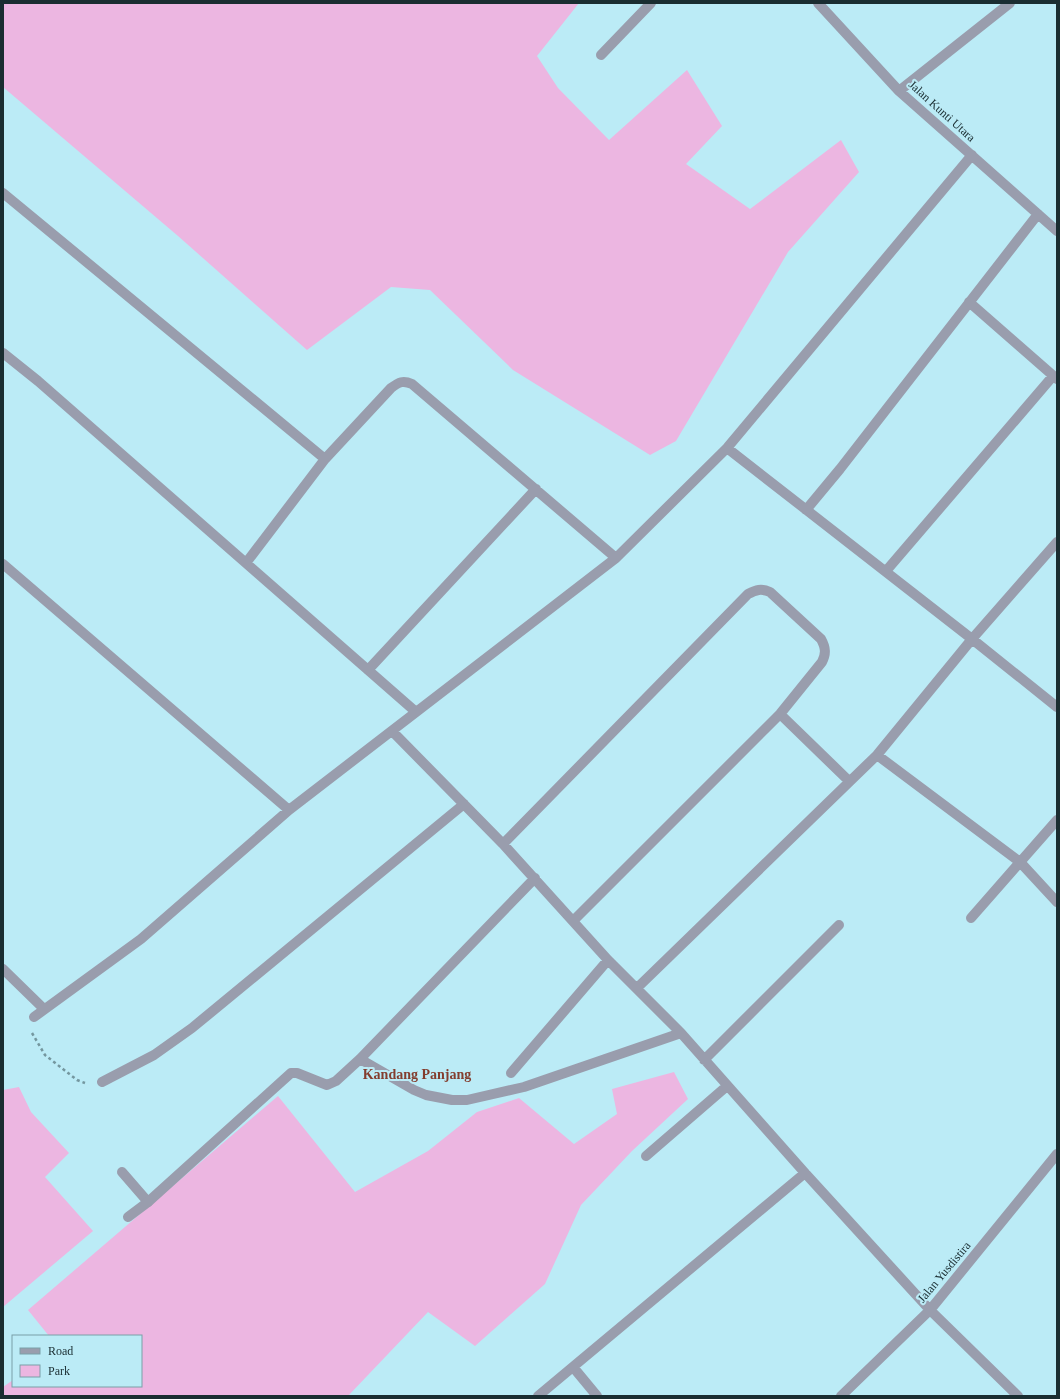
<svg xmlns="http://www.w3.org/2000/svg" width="1060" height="1399" viewBox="0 0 1060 1399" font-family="'Times New Roman',serif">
  <rect width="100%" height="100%" fill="#bbebf6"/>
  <path fill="#ecb6e1" d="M3,3H579L537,56L558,88L609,140L687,70L722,126L686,164L750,209L841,140L859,172L788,252L676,441L650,455L513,370L430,290L391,287L307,350L178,236L3,87Z
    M674,1072L688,1099L632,1151L581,1205L545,1284L475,1346L428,1312L348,1396H3V1387L13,1380V1386H141V1336H49L28,1310L278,1096L355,1192L428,1151L477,1112L519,1098L574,1144L617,1114L612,1089Z
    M19,1087L31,1112L69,1153L45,1177L93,1231L3,1307V1090Z"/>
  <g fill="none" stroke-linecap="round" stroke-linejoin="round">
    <path stroke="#74979f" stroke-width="2.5" stroke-dasharray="3 3" stroke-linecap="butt" d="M32,1033L45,1055L77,1080L85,1083"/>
    <path stroke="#999dad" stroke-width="10" d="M122,1172L148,1202"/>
    <path stroke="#999dad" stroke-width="10" d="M818,3L899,91L1057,231
      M601,55L651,3
      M899,91L1010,3
      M3,193L325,459
      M969,302L1057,379
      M3,353L38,381L416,712
      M727,448L972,639L1057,707
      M806,510L840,469L1038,214
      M246,563L325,459L391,388C399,382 403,380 412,384L616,558
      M3,564L289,810
      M886,571L1053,376
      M368,670L536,489
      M780,714L849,781
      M392,731L503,844L608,960L681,1033L805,1173L930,1310L1018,1396
      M877,755L1020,862L1057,902
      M503,844L748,594C756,590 761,588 770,592L821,639C826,648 826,654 822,662L780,714L573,921
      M971,918L1057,820
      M3,969L44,1009
      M637,988L877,755L972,639L1057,542
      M34,1017L141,939L289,810L616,558L727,448L972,155
      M360,1059L414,1090L426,1095L452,1100H467L524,1087L681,1033
      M704,1060L839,925
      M511,1073L608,960
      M102,1082L154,1055L192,1028L464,804
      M646,1156L727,1086
      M128,1217L148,1202L291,1073H297L327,1085L336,1081L360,1059L535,878
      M573,1367L597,1396
      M538,1396L805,1173
      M841,1396L930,1310L1057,1154"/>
  </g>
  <g text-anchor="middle" stroke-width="4" stroke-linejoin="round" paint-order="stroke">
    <g font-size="12" fill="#1a2d31" stroke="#bbebf6">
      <text transform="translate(942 111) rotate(42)" y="4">Jalan Kunti Utara</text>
      <text transform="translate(944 1272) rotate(-50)" y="4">Jalan Yusdistira</text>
    </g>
    <g font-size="14" font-weight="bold" fill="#833d2e" stroke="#bbebf6">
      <text x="417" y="1079">Kandang Panjang</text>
    </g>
  </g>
  <rect width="1060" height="1399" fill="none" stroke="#1a2d31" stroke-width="8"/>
  <rect x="12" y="1335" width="130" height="52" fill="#bbebf6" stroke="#7b9fa7"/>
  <rect x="20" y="1348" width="20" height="6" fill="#999dad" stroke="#7b9fa7"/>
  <text x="48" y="1355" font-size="12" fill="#1a2d31">Road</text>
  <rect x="20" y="1365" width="20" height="12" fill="#ecb6e1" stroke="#7b9fa7"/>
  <text x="48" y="1375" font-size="12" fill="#1a2d31">Park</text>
</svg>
